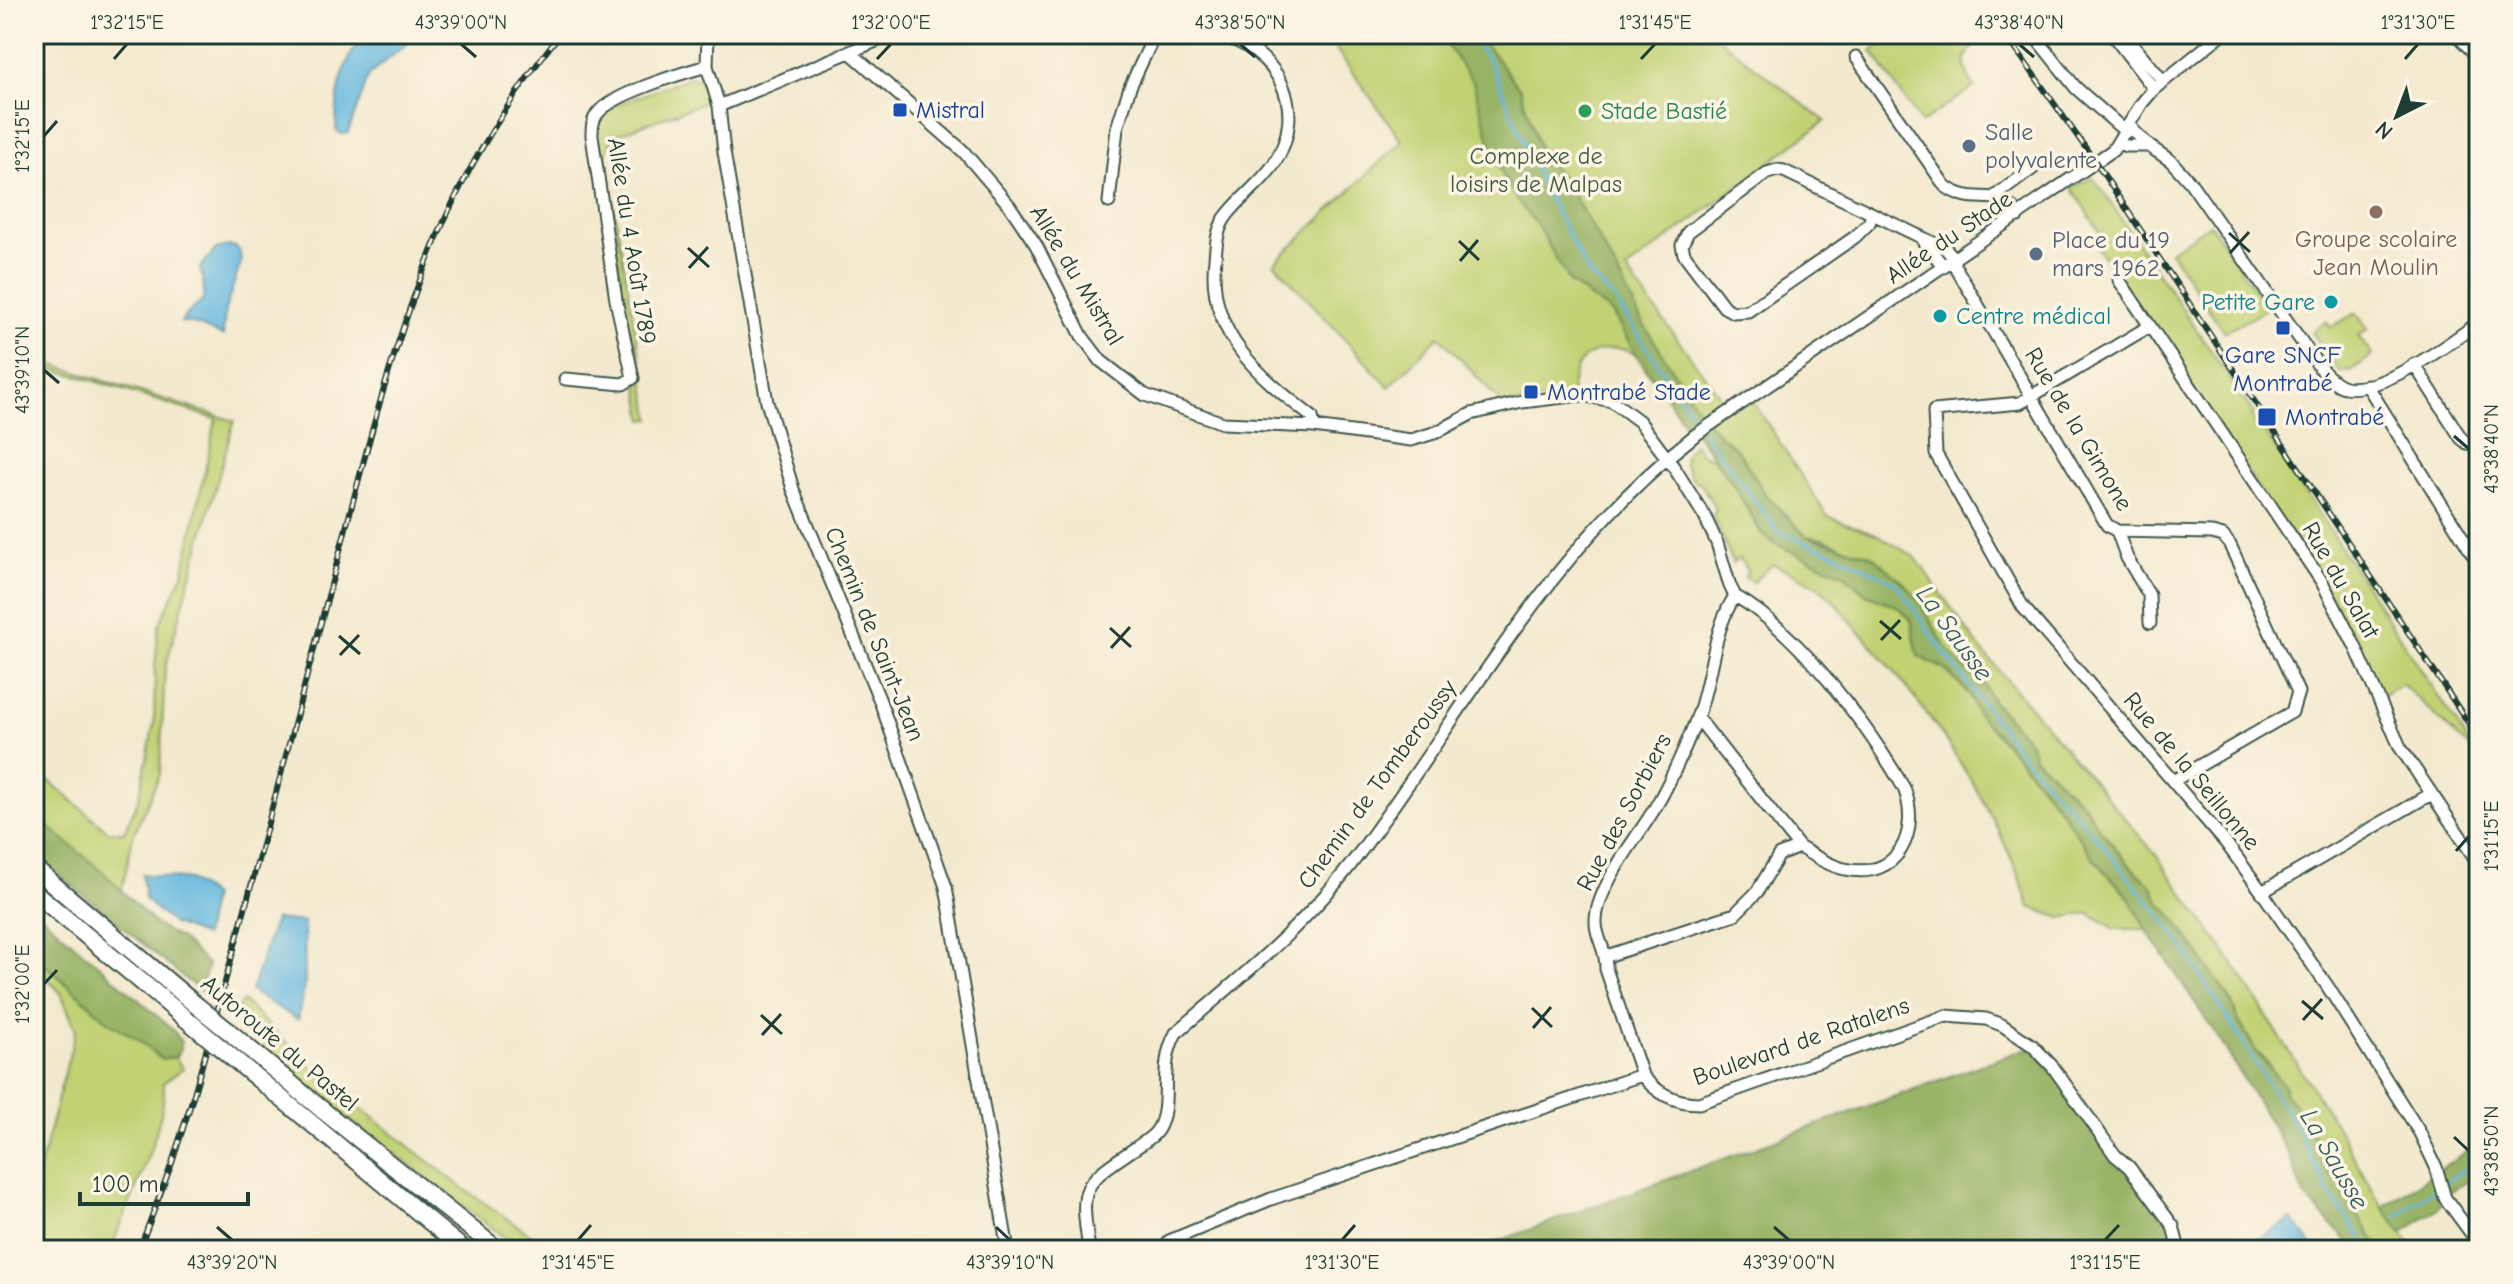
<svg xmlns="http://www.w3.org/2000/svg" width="2513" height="1284" viewBox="0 0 2513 1284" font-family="'Comic Neue',sans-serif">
  <rect width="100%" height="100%" fill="#fcf5e5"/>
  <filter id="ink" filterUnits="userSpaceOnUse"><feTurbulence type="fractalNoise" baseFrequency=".0125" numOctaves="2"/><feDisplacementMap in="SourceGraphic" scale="16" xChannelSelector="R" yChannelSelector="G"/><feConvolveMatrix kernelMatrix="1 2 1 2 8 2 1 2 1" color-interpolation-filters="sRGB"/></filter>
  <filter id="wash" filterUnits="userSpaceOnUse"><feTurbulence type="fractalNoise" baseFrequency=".006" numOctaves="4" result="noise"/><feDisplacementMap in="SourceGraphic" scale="32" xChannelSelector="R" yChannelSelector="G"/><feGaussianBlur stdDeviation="1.8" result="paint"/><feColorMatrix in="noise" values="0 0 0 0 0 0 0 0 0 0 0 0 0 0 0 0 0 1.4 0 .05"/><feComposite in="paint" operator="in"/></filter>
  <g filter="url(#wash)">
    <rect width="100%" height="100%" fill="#f3e9ce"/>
    <path fill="#c1d173" stroke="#708754" stroke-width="2" d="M1325,34H1713L1825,121L1626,270L1725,403L1745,389L1828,517L1876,534L1915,557L1980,648L2156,855L2235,966L2331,1117L2377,1198L2414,1250H2381L2349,1202L2339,1181L2330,1173L2323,1146L2306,1127L2300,1111L2285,1094L2268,1063L2256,1051L2238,1020L2231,1001L2174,918L2160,903L2151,885L2131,867L2097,826L2085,806L2034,757L2029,741L1993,702L1985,686L1958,662L1940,638L1919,600L1871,555L1846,549L1824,539L1806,536L1765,494L1738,450L1722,437L1702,416L1664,357L1648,372C1645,367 1641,359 1637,356C1621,343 1590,348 1579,364C1573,371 1573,386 1571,395L1504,406L1439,336L1389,387L1274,263L1402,141Z
      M1882,34H1985L1992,41C1963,45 1959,64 1974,87L1921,123L1872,51L1886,42Z
      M690,77C706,80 706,86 708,101L621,133L612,139L605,156L651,419L644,420L596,128L597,120L610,107Z
      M2093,177L2254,414L2251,416L2257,424L2259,423L2477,755L2402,684L2378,698L2333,601L2096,245L2102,236L2072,188Z
      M2210,224L2267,308L2224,332L2170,251Z
      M2356,313L2368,329L2359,336L2373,355L2352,370L2340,372L2312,332L2326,321L2331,327Z
      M34,359L234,421L165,669L160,774L133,836L122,890L34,815V768L108,831L124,832L139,798L154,724L155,666L159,625L183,574L216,419L85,378L34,365Z
      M1695,444L1703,455L1712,457L1731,481L1761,533L1775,544L1844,574L1866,594L1899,607L1911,620L1918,656L1944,669L1969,694L1979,715L2016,755L2059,808L2094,859L2129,897L2146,929H2115L2089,913L2061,918L2030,907C1996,805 1931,710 1859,631C1848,618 1836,601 1822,590C1808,579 1789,572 1773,564L1753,582L1744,577L1748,573L1740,558L1733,563L1713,515L1716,509L1701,484L1692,479L1684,463L1686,452Z
      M34,955L108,1021L139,1040L161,1059L175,1057L183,1069L163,1083C171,1114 124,1216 110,1250H34V1189L76,1030L61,993L34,964Z
      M243,1001L325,1080L464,1189L553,1250H521L338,1111L231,1016Z"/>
    <path fill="#98b365" stroke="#5c784c" stroke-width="2" d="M1439,34H1478L1520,89L1542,155L1564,179L1613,264L1641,320L1702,416L1722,437L1738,450L1765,494L1806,536L1871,555L1903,582L1919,600L1940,638L1958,662L1985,686L1993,702L2029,741L2034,757L2085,806L2097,826L2131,867L2151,885L2160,903L2174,918L2231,1001L2238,1020L2256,1051L2285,1087V1094L2300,1111L2306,1128L2324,1146L2330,1173L2339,1180L2349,1202L2381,1250H2356L2304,1196L2288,1153L2223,1045L2146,929L2129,897L2094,859L2059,808L2016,755L1978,715L1969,694L1945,669L1918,656L1911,620L1899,607L1866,594L1844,574L1775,544L1762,533L1731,481L1692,428L1685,424L1637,356L1612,313L1570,283L1537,225L1517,201L1503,176L1490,141L1473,82Z
      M34,815L104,873L156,925L181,939L208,965L200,991L34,854Z
      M34,909L173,1030L181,1041V1050L175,1057L162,1059L139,1040L108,1021L34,955Z
      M2033,1046L2173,1226L2179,1250H1474Z
      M2479,1143V1173L2450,1192L2438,1208L2402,1233L2383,1207Z"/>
    <path fill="#63b7df" stroke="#417a8a" stroke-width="2" d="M366,34H419L369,75L348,133L342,134L336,130C336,95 341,60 366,34Z
      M229,246L236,247L240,252L241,263L225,310L223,336L192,323L181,322C201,293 210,314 200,268L216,249Z
      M142,874L189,880L212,896L204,936L173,924L145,900Z
      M275,919L304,922L305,983L298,1020L251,991Z
      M2292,1219L2313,1247L2308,1250H2240Z"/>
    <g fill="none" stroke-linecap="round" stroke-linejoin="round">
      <path stroke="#63b7df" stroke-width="3" d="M1469,34L1490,62L1542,185L1589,274L1615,300L1701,428
        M1705,434L1779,532L1844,557L1897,584L1937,643L2024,758L2097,838L2174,933L2299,1132L2328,1191L2370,1250
        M2446,1182L2479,1160
        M2396,1216L2440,1186"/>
    </g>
  </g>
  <g filter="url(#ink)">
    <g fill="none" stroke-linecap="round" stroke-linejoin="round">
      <defs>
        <path id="minor" d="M708,34L707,66L719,106L724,152L767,402L793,489L880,701L946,887L1008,1250
          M1215,34C1277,48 1310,107 1274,164C1261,184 1239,198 1225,218C1217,230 1216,245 1215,259C1206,333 1259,376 1312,417L1314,427
          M2033,34L2076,88L2126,132
          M2112,34L2154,89
          M2124,34L2163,81
          M851,53L963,151L1009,205L1036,245L1082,336L1101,361L1145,395L1223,423L1314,427L1411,440L1437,432L1471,414L1522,402L1581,395L1612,401L1639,421L1675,469L1705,517L1717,543L1730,586L1735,596
          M1856,57L1945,186C1978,210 1995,182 2018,216
          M719,106L893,34
          M2129,126L2149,146L2171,161L2190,182L2320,368C2327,375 2335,385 2345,387C2381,394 2451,343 2479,322
          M2119,143L2126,146H2149
          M1994,197L2036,166
          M1109,202L1117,128L1130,87L1155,34
          M1873,214L1784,171L1777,170L1767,173L1688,232L1682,245L1684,254L1724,307L1733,312L1748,311L1855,237L1869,223L1873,214L1946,249L1955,259
          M1923,241L1944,267
          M1952,261L2107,525L2117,531L2212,533L2223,536L2230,545L2298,692L2292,712L2173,781
          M2119,280L2322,582L2355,646L2400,747L2479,864
          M2150,326L2020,403L1934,411L1936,454L2023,607L2226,843L2262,892L2328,987L2420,1133L2436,1167L2445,1198L2479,1244
          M2414,364L2461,438L2467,443L2479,445
          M565,379L623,384L633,378L616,300L592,136C592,128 592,120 598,113C613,94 682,73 707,66
          M2367,385L2479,564
          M2117,531L2127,558L2149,595L2150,623
          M1697,717L1799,847
          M2262,892L2431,794
          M1607,956L1735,914L1757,892L1779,855L1799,847C1813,855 1829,866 1845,869C1898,881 1921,832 1904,788C1867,725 1799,632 1735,596
          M1642,1075L1606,969C1607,943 1589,935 1599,904C1610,870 1637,838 1655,808C1671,781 1685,748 1697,718C1712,679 1712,631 1735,596
          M1169,1241L1271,1199L1642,1075C1657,1094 1675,1103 1699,1103L1946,1016L1986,1019L2002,1025L2033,1046L2053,1067L2115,1155L2129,1167L2173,1226L2179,1250
          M1089,1250C1080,1186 1080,1185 1134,1149C1142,1143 1153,1138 1158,1129C1173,1103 1157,1067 1176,1033C1240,978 1308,923 1358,855C1465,711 1550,548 1694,436L2113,150L2142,103L2154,89L2222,34"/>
        <path id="major" d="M2458,34L2479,56"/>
        <path id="highway" d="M34,868L196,1005
          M34,892L191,1023
          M227,1030L326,1113L498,1250
          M222,1049L464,1250"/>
      </defs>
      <use href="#minor" stroke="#3f574b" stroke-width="15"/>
      <use href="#major" stroke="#3f574b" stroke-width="18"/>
      <use href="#highway" stroke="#3f574b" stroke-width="20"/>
      <use href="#minor" stroke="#fff" stroke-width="11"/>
      <use href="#major" stroke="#fff" stroke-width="14"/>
      <use href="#highway" stroke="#fff" stroke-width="16"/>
      <defs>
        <path id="rail" d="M2005,34L2092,157L2479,739
          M139,1250L172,1163L193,1097C240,932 283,766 327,600C360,478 388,352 438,235C469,163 511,96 560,34"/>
      </defs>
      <use href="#rail" stroke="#1f3d34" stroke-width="6"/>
      <use href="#rail" stroke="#fcf5e5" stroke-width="3" stroke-dasharray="9" stroke-linecap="butt"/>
      <defs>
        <path id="highway-bridge" d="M196,1005L227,1030
          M191,1023L222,1049"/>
      </defs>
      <use href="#highway-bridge" stroke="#3f574b" stroke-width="20" stroke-linecap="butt"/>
      <use href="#highway-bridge" stroke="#fff" stroke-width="16"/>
    </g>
  </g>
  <path fill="none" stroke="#1f3d34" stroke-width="3" d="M461,44L476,57M1240,44L1255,57M2019,44L2034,57M114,59L127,44M877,59L891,44M1641,59L1655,44M2405,59L2418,44M44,136L57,121M2229,233L2250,252M1459,241L1479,260M688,248L709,267M2230,253L2249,232M1460,261L1478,240M689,268L708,247M44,370L59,383M2454,436L2469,449M1880,621L1901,639M1110,628L1131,647M339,636L360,654M1881,640L1900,620M1111,648L1130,627M340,655L359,635M2456,851L2469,836M44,984L57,970M2302,1001L2323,1019M1532,1008L1552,1027M761,1015L782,1034M2303,1020L2322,999M1533,1028L1551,1007M762,1035L781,1014M2454,1137L2469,1151M217,1227L232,1240M996,1227L1010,1240M1774,1227L1789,1240M578,1240L591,1225M1342,1240L1355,1225M2105,1240L2119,1225"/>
  <g fill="#1a4fb4" stroke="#fcf5e5" stroke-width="3">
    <rect x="892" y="102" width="16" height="16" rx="4"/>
    <rect x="2275" y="320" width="16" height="16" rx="4"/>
    <rect x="1523" y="384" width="16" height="16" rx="4"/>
    <rect x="2257" y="407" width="20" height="20" rx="4"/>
  </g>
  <circle fill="#2e9e5b" stroke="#fcf5e5" stroke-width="3" cx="1585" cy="111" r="8"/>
  <g fill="#5c6f8a" stroke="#fcf5e5" stroke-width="3">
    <circle cx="1969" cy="146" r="8"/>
    <circle cx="2036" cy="254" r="8"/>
  </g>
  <circle fill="#8d6e63" stroke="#fcf5e5" stroke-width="3" cx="2376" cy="212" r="8"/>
  <g fill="#0f9aa8" stroke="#fcf5e5" stroke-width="3">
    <circle cx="2331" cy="302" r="8"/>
    <circle cx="1940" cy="316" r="8"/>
  </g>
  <g text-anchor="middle" stroke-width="7" stroke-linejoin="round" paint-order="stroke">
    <g font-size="24" fill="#164399" stroke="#fcf5e5" text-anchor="start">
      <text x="916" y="118">Mistral</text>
      <text x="2283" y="363" text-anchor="middle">Gare SNCF<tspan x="2283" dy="28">Montrabé</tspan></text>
      <text x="1547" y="400">Montrabé Stade</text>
      <text x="2285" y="425">Montrabé</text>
    </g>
    <g font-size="24" fill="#27864d" stroke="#fcf5e5" text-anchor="start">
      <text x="1601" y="119">Stade Bastié</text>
    </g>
    <g font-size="24" fill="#4e5e75" stroke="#fcf5e5" text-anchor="start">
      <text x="1985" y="140">Salle<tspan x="1985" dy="28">polyvalente</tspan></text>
      <text x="2052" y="248">Place du 19<tspan x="2052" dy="28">mars 1962</tspan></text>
    </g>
    <g font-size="24" fill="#3f5b41" stroke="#fcf5e5">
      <text x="1536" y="164">Complexe de<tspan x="1536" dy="28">loisirs de Malpas</tspan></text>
    </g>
    <g font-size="24" fill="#1f3d34" stroke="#fcf5e5">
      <text transform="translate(1949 237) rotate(-34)" y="8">Allée du Stade</text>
      <text transform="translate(632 241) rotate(81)" y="8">Allée du 4 Août 1789</text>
      <text transform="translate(1077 275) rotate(59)" y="8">Allée du Mistral</text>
      <text transform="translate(2079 429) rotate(59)" y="8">Rue de la Gimone</text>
      <text transform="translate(2341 580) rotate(60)" y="8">Rue du Salat</text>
      <text transform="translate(875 634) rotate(68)" y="8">Chemin de Saint-Jean</text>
      <text transform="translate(2192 771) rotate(50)" y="8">Rue de la Seillonne</text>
      <text transform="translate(1377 784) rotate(-54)" y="8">Chemin de Tomberoussy</text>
      <text transform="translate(1624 812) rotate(-62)" y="8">Rue des Sorbiers</text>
      <text transform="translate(1801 1041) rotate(-19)" y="8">Boulevard de Ratalens</text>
      <text transform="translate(280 1043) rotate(40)" y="8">Autoroute du Pastel</text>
    </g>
    <g font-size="24" fill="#785e54" stroke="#fcf5e5">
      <text x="2376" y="247">Groupe scolaire<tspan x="2376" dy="28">Jean Moulin</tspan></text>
    </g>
    <g font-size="24" fill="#0d838f" stroke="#fcf5e5" text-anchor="end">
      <text x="2315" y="310">Petite Gare</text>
      <text x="1956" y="324" text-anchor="start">Centre médical</text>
    </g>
    <g font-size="26" font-style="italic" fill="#305c5f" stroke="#fcf5e5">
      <text transform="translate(1955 633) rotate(54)" y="9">La Sausse</text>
      <text transform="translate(2335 1159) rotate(60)" y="9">La Sausse</text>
    </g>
  </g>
  <rect width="2513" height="1284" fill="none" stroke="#fcf5e5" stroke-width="88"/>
  <g transform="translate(2397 116) rotate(222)" stroke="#fcf5e5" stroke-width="6" paint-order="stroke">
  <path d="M0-6L14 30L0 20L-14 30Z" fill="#1f3d34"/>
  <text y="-12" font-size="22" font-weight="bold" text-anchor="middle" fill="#1f3d34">N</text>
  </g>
  <path d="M80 1192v12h168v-12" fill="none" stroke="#1f3d34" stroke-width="4"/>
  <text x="92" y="1192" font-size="24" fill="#1f3d34" stroke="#fcf5e5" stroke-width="6" paint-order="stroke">100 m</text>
  <rect x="44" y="44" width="2425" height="1196" fill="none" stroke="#1f3d34" stroke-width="3"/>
  <g font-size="20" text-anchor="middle" fill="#1f3d34">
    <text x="127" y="29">1°32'15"E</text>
    <text x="461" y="29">43°39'00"N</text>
    <text x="891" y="29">1°32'00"E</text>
    <text x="1240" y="29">43°38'50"N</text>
    <text x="1655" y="29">1°31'45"E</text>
    <text x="2019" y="29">43°38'40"N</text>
    <text x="2418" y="29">1°31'30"E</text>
    <text transform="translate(22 136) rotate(-90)" y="7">1°32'15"E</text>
    <text transform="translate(22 370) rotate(-90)" y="7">43°39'10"N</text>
    <text transform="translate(2491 449) rotate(-90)" y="7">43°38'40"N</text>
    <text transform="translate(2491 836) rotate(-90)" y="7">1°31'15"E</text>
    <text transform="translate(22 984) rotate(-90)" y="7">1°32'00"E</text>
    <text transform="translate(2491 1151) rotate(-90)" y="7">43°38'50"N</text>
    <text x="232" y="1269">43°39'20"N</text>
    <text x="578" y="1269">1°31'45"E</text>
    <text x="1010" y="1269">43°39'10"N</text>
    <text x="1342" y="1269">1°31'30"E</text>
    <text x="1789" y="1269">43°39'00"N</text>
    <text x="2105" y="1269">1°31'15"E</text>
  </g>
</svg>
